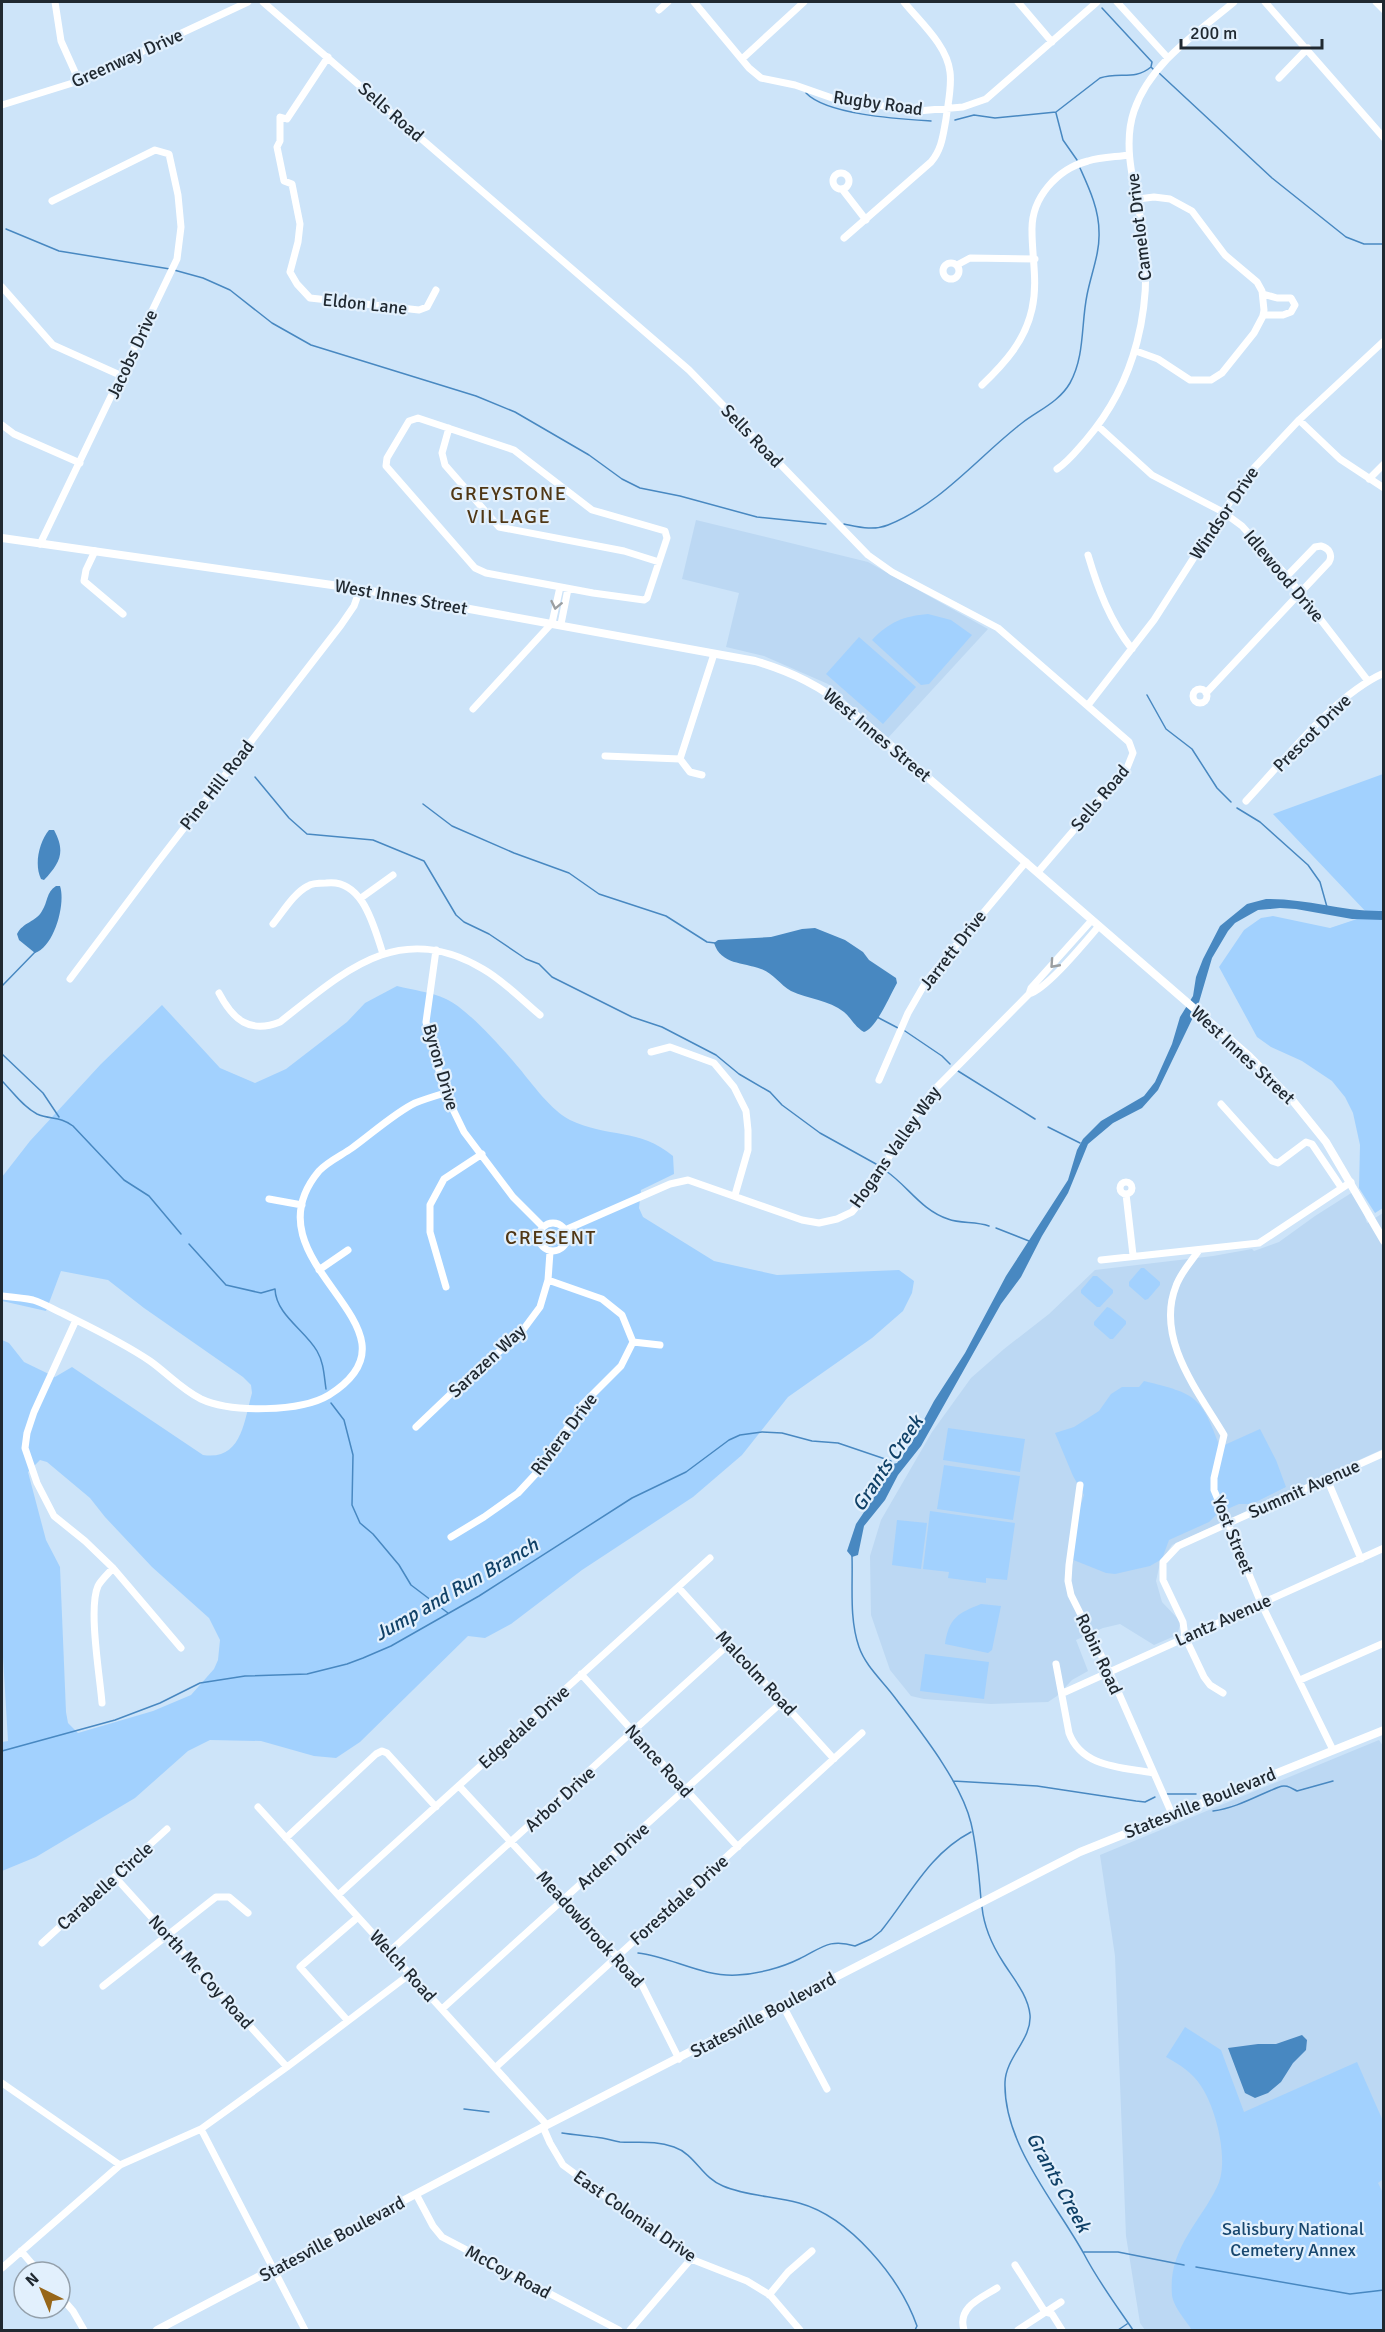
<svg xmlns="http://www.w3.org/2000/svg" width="1385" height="2332" viewBox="0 0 1385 2332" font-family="Signika,sans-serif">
  <rect width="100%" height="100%" fill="#cde4f9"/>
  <path fill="#bcd8f3" d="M696,520L868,562L988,629L887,739L828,684L764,656L726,647L739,593L682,579Z
    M1356,1190L1367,1223L1383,1213V1449L1172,1545L1160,1563L1156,1581L1162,1602L1181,1622L1177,1635L1154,1645L1120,1624L1103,1628L1076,1640L1088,1671L1072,1680L1057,1696L1048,1702L991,1704L924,1699L911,1696L890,1670L871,1615L870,1556L881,1520L932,1432L971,1378L1004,1349L1049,1314L1095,1270L1213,1256L1252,1249L1254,1251L1279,1242L1315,1216Z
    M1379,1740L1383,1746V2330H1145L1140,2323L1126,2236L1115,1956L1100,1855Z"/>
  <path fill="#a2d1fe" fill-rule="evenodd" d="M928,614L951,620L972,635L929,684L921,685L872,640C889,622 904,616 928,614Z
    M859,637L916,687L883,724L826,674Z
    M1383,774V1208L1375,1213L1359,1188L1360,1145L1353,1113L1345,1097L1332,1081L1302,1061L1271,1047L1257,1037L1219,967L1244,930L1261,918L1273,916L1330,928L1369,915L1273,814Z
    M397,986C413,990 431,992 446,999C468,1009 503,1049 519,1068C532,1084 552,1111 570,1120C607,1138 640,1128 673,1156L674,1174L641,1190L639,1208L643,1217L714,1261L777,1275L899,1270L914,1281L912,1293L903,1311L872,1338L788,1397L742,1455L693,1497L582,1570L511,1624L485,1638L468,1636L360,1742L336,1758L314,1756L261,1741L210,1740L188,1751L135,1798L36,1857L2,1871V1742L8,1741L2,1640V1340L9,1343L24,1362L55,1377L72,1367L203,1455C242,1461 244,1421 252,1393L251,1385L243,1377L144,1308L108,1280L61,1271L46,1311L2,1301V1177L30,1141L101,1064L162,1005L220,1068L255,1083L286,1069L347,1022L365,1003ZM40,1460L47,1462L90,1498L105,1517L152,1567L209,1618L220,1640L218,1660L214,1669L191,1695L153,1711L78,1733L68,1723L66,1712L60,1567L46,1540L28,1472Z
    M1141,1268H1144L1160,1282V1285L1148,1299L1145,1300L1129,1286V1282Z
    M1093,1276H1097L1113,1290V1293L1100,1307H1097L1081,1293V1290Z
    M1107,1307L1110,1308L1126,1321V1324L1113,1339H1110L1094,1325V1322Z
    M1144,1381C1197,1394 1201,1396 1220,1447L1260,1429L1276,1460L1286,1487L1252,1504H1239L1218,1513L1209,1522L1169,1540L1162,1559L1150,1566L1115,1574L1106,1573L1071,1559L1074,1525L1084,1495L1073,1476L1055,1433L1074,1427L1099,1411L1111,1394L1122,1387H1139Z
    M948,1428L1025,1439L1020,1472L943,1460Z
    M944,1465L1020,1476L1013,1520L937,1509Z
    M930,1511L1015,1523L1007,1580L986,1578V1583L948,1578L949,1572L923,1569Z
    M897,1520L927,1523L921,1569L892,1565Z
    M981,1604L1001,1606L992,1650L988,1653L945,1644C949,1618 958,1613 981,1604Z
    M925,1654L989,1662L984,1699L920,1691Z
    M1185,2027L1221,2050L1244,2112L1357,2062L1383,2121V2179L1378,2183L1384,2195L1383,2330H1192C1186,2321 1173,2306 1172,2295C1168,2249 1199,2224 1217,2187C1230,2162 1216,2108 1201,2086C1193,2073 1179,2064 1166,2057Z"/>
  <path fill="#4888c1" d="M49,830H54C66,852 60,863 44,880L41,879C34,865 39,842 49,830Z
    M56,886H60C66,904 54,947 35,953L19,940L17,934C23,922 36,922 42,911C48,902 46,892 56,886Z
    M1266,899C1306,898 1343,912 1383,911V920L1352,919L1296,909L1280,908L1258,910L1235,923L1228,931L1212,958L1197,1009L1158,1090L1142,1108L1113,1123L1088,1144L1068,1193L1042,1236L1021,1277L1001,1304L921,1446L898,1475L885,1500L864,1526L858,1555L852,1557L847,1551L856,1524L893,1469V1464L897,1463L912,1442L934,1401L965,1353L1006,1276L1068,1180L1077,1150L1083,1139L1101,1121L1144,1096L1155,1082L1172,1044L1180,1017L1193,996L1196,977L1203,959L1220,926L1247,904Z
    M815,928L845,940L863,952L869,960L896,978L897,983C890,995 876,1029 864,1032C855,1027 851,1018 844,1012C829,1000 808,999 791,991C780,985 773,973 761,969C743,962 721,965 714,943L718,940L771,937L802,929Z
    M1302,2035L1307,2040L1306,2050L1293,2063L1281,2082L1268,2093L1255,2098L1245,2093L1228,2048L1258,2044H1276Z"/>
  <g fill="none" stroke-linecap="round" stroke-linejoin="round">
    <path stroke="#4888c1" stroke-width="1.5" d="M1102,8L1152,62L1151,67L1153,69
      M1159,73L1272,178L1346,237L1364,244H1384
      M806,93C827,115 900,119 931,121
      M1056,113L1063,140L1077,160
      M955,120L974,115L995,118L1056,112L1100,78C1119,71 1134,81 1151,67
      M6,229L59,251L170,269
      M174,270L203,278L230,290L272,323L311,345L476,396L515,412L589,455L622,479L640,488L680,496L757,517L826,524
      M844,524C859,527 873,531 888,525C941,504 978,457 1022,423C1039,410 1059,402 1070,383C1085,356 1081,324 1087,295C1091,274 1100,253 1099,232C1099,209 1089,188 1080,168
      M1147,695L1166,729L1192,749L1217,788L1231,802
      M255,777L289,818L307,834L373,840L424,861L456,915L464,922L489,934L526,959L539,964L552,977L632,1017L662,1027L716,1055L739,1074L770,1092L782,1105L820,1133L876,1164
      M423,804L452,826L514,853L569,873L599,894L666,916L707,942L715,943
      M1237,808L1260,822L1308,865L1320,882L1327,907
      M2,986L36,951
      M877,1017L898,1028
      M905,1031L942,1056L950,1064
      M2,1054L43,1093L59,1117
      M958,1071L1035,1119
      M2,1081C13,1092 23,1107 37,1114C51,1120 60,1116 73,1126L124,1180L149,1196L181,1234
      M1048,1127L1080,1143
      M886,1171C908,1186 921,1210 948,1219C961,1224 975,1221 989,1226
      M996,1228L1029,1241
      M189,1244L226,1285L261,1293L275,1289C276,1315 305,1330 317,1351C324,1363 324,1376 326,1389
      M331,1403L344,1420L353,1455L352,1505L360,1523L373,1534L399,1565L411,1585L448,1613
      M852,1556C853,1586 849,1618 859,1647C866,1667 883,1681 896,1699C921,1732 961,1782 971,1823C977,1848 979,1874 981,1900
      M2,1751L115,1720L160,1703L200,1683L245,1676L307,1674L347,1664L363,1658L391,1646L479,1596L632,1498L686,1472L729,1440L740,1435L762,1432L782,1433L812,1441L838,1443L891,1461L893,1465
      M953,1781L1037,1786L1136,1801L1145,1802L1155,1797
      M1167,1794H1196
      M1213,1811C1237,1808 1258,1795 1279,1787C1286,1784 1291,1788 1297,1791L1333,1781
      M982,1907C984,1927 992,1945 1003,1962C1013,1978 1028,1995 1030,2015C1032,2039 1006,2057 1005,2082C1003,2144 1056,2203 1084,2254C1098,2281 1116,2305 1133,2330
      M638,1953C672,1957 702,1977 737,1975C757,1974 781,1968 799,1959C822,1948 829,1938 855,1946L871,1939L881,1931C910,1895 929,1854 971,1832
      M464,2109L489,2112
      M562,2133C575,2135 589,2136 602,2138C608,2139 614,2141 620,2142C640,2143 654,2140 674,2147C695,2154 702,2178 723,2186C746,2196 774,2196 799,2203C850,2217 900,2278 917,2326L915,2330
      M1084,2252H1118L1184,2265
      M1196,2267L1350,2294L1384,2290
      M1118,2330L1127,2324"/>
    <path stroke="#fff" stroke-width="7" d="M55,2L61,41L79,81
      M263,2L689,370L868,555L892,572L998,628L1129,742L1133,753L1127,768L1038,872
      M694,2L749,68L761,78L795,85L835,99L918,111L963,107L986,99L1097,2
      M1018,2L1052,42
      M1117,2L1168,58
      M1265,2L1384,138
      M1376,2L1384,10
      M659,10L668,2
      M328,57L287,119L280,117V141L277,147L284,181L292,184L300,224L298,242L290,272L297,284L310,298L419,310L427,307L436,290
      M742,59L804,2
      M1279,78L1308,48
      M2,105L79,81L248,2
      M833 181a8 8 0 1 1 16 0a8 8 0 1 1-16 0Z
      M842,189L866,220
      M844,238L931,162C942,149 943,135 946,119C948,103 952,87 950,72C947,45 920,22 904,2
      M943 271a8 8 0 1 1 16 0a8 8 0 1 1-16 0Z
      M957,265L970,258L1035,259
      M2,287L53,345L122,376
      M1263,294L1277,298H1291L1295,305L1291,312L1283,315H1263
      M1136,351L1158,359L1190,380H1211L1222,373L1254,333L1263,316L1264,310L1262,291L1257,282L1225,255L1192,211L1170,199L1154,197L1138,199
      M982,385C1005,363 1025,341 1032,309C1038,282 1032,258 1032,231C1031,198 1057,169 1088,161C1101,157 1116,157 1129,155
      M418,418L514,450L592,510L665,531L667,538L647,598L644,600L593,593L486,573L475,568L386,466L387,458L409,421Z
      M1299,420L1340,459L1384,488
      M2,425L14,434L80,463
      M1098,426L1152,475L1223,512L1242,526L1287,576L1368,681
      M449,428L442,453L445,465L499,527L624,551L659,562
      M1057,469C1069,461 1077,450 1086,440C1136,382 1153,306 1143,232C1137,193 1121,149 1134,111C1150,63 1197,33 1234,2
      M1369,479L1384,464
      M40,544L177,259L181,227L178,195L169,154L155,150L52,201
      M95,551L86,570L84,581L123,614
      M1088,555C1098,589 1110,621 1132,649
      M561,624L568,589
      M1193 696a7 7 0 1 1 14 0a7 7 0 1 1-14 0Z
      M1206,693L1329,562C1333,555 1329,548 1321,546L1315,547L1287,576
      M1088,705L1154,620L1223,512L1254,468L1299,420L1384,341
      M473,709L552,623L560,587
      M605,756L680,759L690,772L702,775
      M680,759L714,654
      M1246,801C1284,761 1334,695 1384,673
      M361,898L393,875
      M1092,920L1031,988L1029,994C1047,989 1085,942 1099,926
      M273,924C283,912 294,893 308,886C312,883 321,883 326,883C363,878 374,927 383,954
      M436,950L426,1022L445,1093L464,1132L513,1197L543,1227
      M70,979L157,863L341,625L354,606L360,589
      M219,993C233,1020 250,1034 280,1022C345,971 399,919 483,969C504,981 522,1000 540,1015
      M651,1052L670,1047L714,1063L734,1087L746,1111L748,1130V1150L735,1195
      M879,1080L908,1013L927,980L1026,862
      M1221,1104L1272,1161L1278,1163L1306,1142L1312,1144L1341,1187
      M1120 1188a6 6 0 1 1 12 0a6 6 0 1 1-12 0Z
      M1126,1194L1133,1255
      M269,1199L302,1205
      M539 1237a14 14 0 1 1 28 0a14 14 0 1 1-28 0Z
      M565,1230L670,1184L688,1180L802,1220L819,1223L837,1219L852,1212L863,1199L908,1126L931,1093L1029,994
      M1199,1250C1191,1262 1181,1272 1176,1286C1155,1339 1198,1391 1224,1435L1214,1478V1490L1261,1603L1333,1750
      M1101,1260L1259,1243L1351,1182
      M319,1270L348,1250
      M446,1287L430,1232V1205L444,1179L482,1154
      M2,1296C12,1297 23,1298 33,1300C43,1303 53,1309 62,1313C92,1328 122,1342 150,1361C167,1373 181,1389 201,1399C231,1413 301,1412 329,1395C437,1327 241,1264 319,1171C327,1162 342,1155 352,1148C370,1135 396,1112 415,1103C425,1099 435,1096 445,1093
      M76,1320L34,1412L27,1433L25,1448L37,1483L54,1516L85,1541L113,1568L181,1648
      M633,1342L660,1345
      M416,1427L480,1366L517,1338L540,1307L548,1280L550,1252
      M1327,1479L1361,1559
      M1080,1485L1069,1565L1068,1581L1071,1595L1109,1671L1172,1814
      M451,1537L484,1517L518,1493L543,1466L582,1405L621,1366L633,1342L622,1315L602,1299L548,1280
      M678,1587L834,1759
      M1056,1664L1069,1733C1082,1768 1122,1767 1153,1773
      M581,1674L738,1847
      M1300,1680L1384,1643
      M1063,1693L1384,1548
      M1223,1693L1210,1685L1204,1677L1185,1637L1183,1622L1163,1580V1562L1178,1546L1384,1453
      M102,1703C100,1677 88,1608 98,1586C101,1580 108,1574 113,1568
      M459,1786L640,1981L679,2059
      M258,1807L547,2125
      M286,1838L376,1754L382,1751L387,1753L436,1807
      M115,1877L287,2067
      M338,1895L710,1558
      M42,1943L167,1829
      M390,1951L728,1645
      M103,1986L216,1897H229L248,1913
      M782,2004L827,2089
      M442,2009L782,1702
      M348,2021L300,1967L358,1917
      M496,2067L862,1733
      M2,2083L120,2165L201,2129L287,2067L410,1974
      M543,2127L550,2143L563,2165L691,2259L747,2281L770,2295L800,2330
      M201,2129L305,2330
      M416,2194L433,2226L442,2237L619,2330
      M21,2251L39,2272
      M1015,2265L1045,2312L1052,2314L1062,2330
      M2,2268L120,2165
      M769,2295L788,2272L812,2251
      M60,2296L73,2311L84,2330
      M630,2330L691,2259
      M964,2330C957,2307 981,2298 997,2288
      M1018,2330L1061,2302"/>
    <path stroke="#fff" stroke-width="8" d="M2,538L360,589L755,661C792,672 821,686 851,711L1249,1056L1293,1101L1326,1142L1384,1241
      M157,2330L547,2125L1080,1852L1384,1730"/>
  </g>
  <defs><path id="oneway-chevron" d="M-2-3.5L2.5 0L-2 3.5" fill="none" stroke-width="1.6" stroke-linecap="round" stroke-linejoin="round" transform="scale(1.5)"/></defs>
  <g stroke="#9b9fa2">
    <use href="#oneway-chevron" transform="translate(556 605) rotate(102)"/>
    <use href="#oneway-chevron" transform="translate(1054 964) rotate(132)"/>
  </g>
  <g text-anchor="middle" stroke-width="4.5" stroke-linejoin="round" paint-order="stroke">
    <g font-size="18" fill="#202931" stroke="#e2f0fd">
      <text transform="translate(127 58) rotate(-24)" y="6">Greenway Drive</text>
      <text transform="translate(878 103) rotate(8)" y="6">Rugby Road</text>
      <text transform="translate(391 112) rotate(41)" y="6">Sells Road</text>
      <text transform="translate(1139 227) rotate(-97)" y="6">Camelot Drive</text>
      <text transform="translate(365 304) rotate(6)" y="6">Eldon Lane</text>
      <text transform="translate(132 354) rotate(-65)" y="6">Jacobs Drive</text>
      <text transform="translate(752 436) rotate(46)" y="6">Sells Road</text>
      <text transform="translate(1224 513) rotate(-56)" y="6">Windsor Drive</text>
      <text transform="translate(1284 576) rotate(50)" y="6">Idlewood Drive</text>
      <text transform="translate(401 597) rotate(10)" y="6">West Innes Street</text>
      <text transform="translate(1312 733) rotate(-45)" y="6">Prescot Drive</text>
      <text transform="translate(877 735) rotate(40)" y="6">West Innes Street</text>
      <text transform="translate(217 785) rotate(-52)" y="6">Pine Hill Road</text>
      <text transform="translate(1100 798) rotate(-50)" y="6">Sells Road</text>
      <text transform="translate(953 950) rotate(-52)" y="6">Jarrett Drive</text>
      <text transform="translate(1243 1055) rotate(43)" y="6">West Innes Street</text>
      <text transform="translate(441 1067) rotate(74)" y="6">Byron Drive</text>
      <text transform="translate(895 1147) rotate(-55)" y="6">Hogans Valley Way</text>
      <text transform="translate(487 1361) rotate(-43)" y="6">Sarazen Way</text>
      <text transform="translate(564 1434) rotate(-53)" y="6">Riviera Drive</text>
      <text transform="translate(1304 1489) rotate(-24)" y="6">Summit Avenue</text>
      <text transform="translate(1233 1535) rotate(68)" y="6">Yost Street</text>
      <text transform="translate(1223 1620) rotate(-24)" y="6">Lantz Avenue</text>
      <text transform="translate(1099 1654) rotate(65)" y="6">Robin Road</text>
      <text transform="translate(756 1673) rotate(47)" y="6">Malcolm Road</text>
      <text transform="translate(524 1727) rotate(-42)" y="6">Edgedale Drive</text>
      <text transform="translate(659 1761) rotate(48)" y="6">Nance Road</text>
      <text transform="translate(560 1799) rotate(-42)" y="6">Arbor Drive</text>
      <text transform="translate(1200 1803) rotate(-22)" y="6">Statesville Boulevard</text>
      <text transform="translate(613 1856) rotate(-42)" y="6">Arden Drive</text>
      <text transform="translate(105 1886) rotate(-42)" y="6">Carabelle Circle</text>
      <text transform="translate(679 1900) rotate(-42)" y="6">Forestdale Drive</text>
      <text transform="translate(590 1929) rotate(48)" y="6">Meadowbrook Road</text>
      <text transform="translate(403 1966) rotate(48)" y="6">Welch Road</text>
      <text transform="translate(201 1972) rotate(48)" y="6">North Mc Coy Road</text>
      <text transform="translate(763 2015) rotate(-28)" y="6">Statesville Boulevard</text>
      <text transform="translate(635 2216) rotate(35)" y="6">East Colonial Drive</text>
      <text transform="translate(332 2239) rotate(-28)" y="6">Statesville Boulevard</text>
      <text transform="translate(508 2272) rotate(28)" y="6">McCoy Road</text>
    </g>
    <g font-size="18" fill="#19486f" stroke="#e2f0fd">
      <text x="1293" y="2235">Salisbury National<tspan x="1293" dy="21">Cemetery Annex</tspan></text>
    </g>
    <g font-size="20" letter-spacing="1.5" fill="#503715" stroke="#e2f0fd">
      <text x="509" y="500">GREYSTONE<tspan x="509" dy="23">VILLAGE</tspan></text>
      <text x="551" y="1244">CRESENT</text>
    </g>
    <g font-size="20" font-style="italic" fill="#104167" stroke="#e2f0fd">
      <text transform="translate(887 1463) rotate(-56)" y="7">Grants Creek</text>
      <text transform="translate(456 1589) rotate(-30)" y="7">Jump and Run Branch</text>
      <text transform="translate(1059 2182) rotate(61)" y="7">Grants Creek</text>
    </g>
  </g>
  <rect width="1385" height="2332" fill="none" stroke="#202931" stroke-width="6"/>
  <g transform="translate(42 2290) rotate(317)"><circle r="28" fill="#e2f0fd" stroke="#94a0ab" stroke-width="1.5"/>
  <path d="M0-4.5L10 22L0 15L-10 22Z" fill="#976619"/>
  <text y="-9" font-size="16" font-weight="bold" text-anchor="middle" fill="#202931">N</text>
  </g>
  <path d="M1181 39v9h141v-9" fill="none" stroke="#202931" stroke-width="3"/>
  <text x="1190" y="39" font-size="18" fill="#202931" stroke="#e2f0fd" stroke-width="4.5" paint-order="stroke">200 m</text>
</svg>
